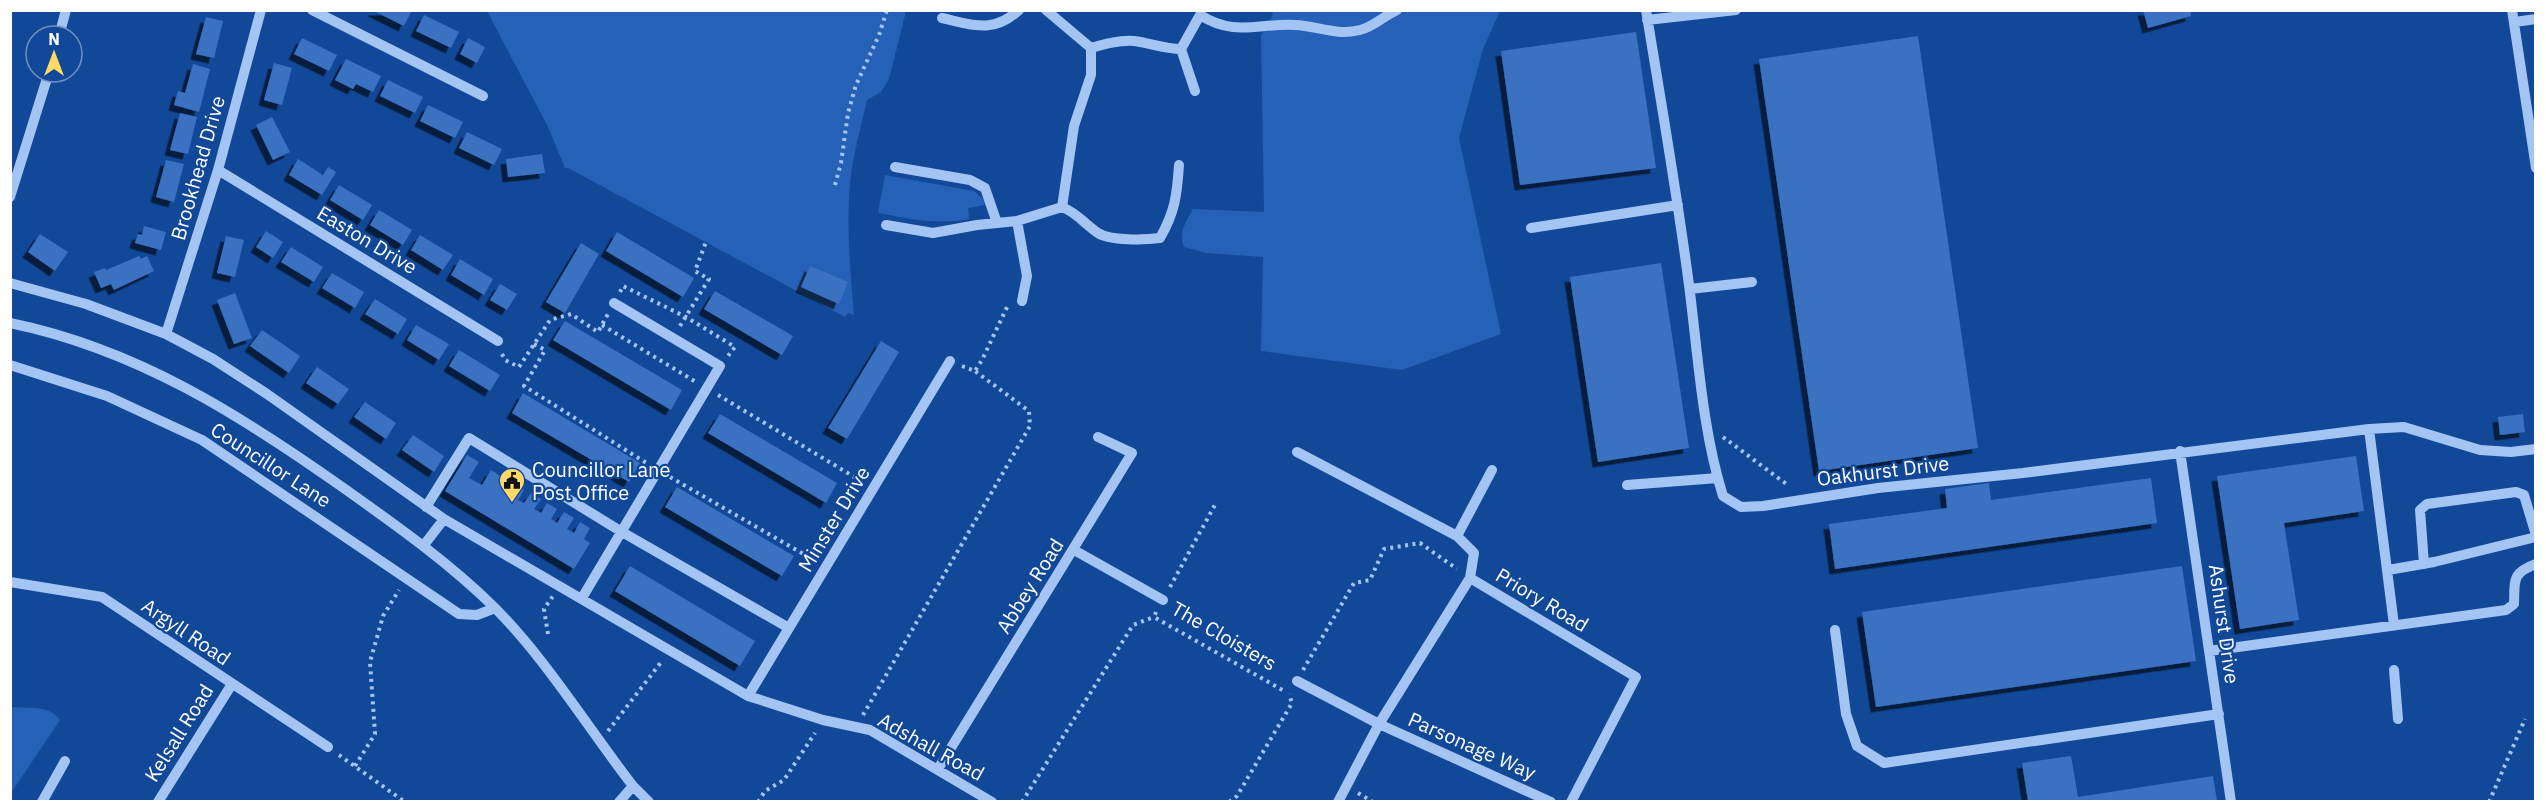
<svg xmlns="http://www.w3.org/2000/svg" width="2546" height="812" viewBox="0 0 2546 812" font-family="'IBM Plex Sans',sans-serif">
  <defs>
    <filter id="shadow"><feDropShadow dx="-5.5" dy="5.5" stdDeviation="0" flood-color="#0009"/></filter>
  </defs>
  <rect width="100%" height="100%" fill="#124898"/>
  <path fill="#2561b7" d="M487,11H906L889,79L881,92L867,100C862,122 856,145 852,167C845,216 850,266 854,315L848,313L845,317L568,168H565L548,127Z
    M1273,11H1500L1483,49L1459,138L1501,334L1402,370L1261,351L1263,257L1206,253L1184,247C1178,232 1186,222 1193,209L1264,212L1261,35L1272,17Z
    M885,175L974,191L983,199L985,205L968,208L969,219C937,225 909,219 878,213Z
    M11,707C29,709 48,704 60,720L11,793Z"/>
  <path fill="#3b71c1" filter="url(#shadow)" d="M372,10H412L404,26Z
    M2143,10H2190L2191,16L2148,28Z
    M424,15L459,32L451,48L416,31Z
    M206,17L223,21L214,58L196,54Z
    M1636,32L1656,168L1520,185L1501,51Z
    M1918,36L1978,448L1819,471L1759,59Z
    M302,38L337,55L329,71L294,54Z
    M468,38L485,47L477,63L460,54Z
    M346,59L381,76L373,92L356,84L353,89L335,80Z
    M274,63L292,68L282,105L264,100Z
    M193,64L210,69L199,112L174,105L178,91L185,93Z
    M388,80L423,97L415,113L380,96Z
    M428,105L463,122L455,138L420,121Z
    M180,113L197,117L188,154L170,150Z
    M272,117L290,152L273,160L256,125Z
    M467,132L502,149L494,165L459,148Z
    M542,154L545,173L508,177L506,159Z
    M298,159L323,175L328,167L336,172L322,195L289,175Z
    M166,160L184,164L174,202L156,197Z
    M339,185L372,205L363,220L330,200Z
    M379,210L412,230L403,245L370,225Z
    M144,226L166,232L161,250L135,243L138,234L142,235Z
    M266,231L283,242L273,258L256,247Z
    M617,232L694,278L683,297L606,251Z
    M40,234L68,252L55,271L28,252Z
    M420,235L453,255L443,270L411,250Z
    M226,236L244,240L235,277L217,273Z
    M581,243L599,254L565,313L546,302Z
    M291,247L323,267L314,282L281,262Z
    M139,256L141,259L147,256L154,271L114,290L111,284L101,288L94,272L105,268L106,270Z
    M460,259L493,279L484,295L451,275Z
    M1661,263L1689,448L1598,462L1570,277Z
    M810,266L848,282L839,304L801,287Z
    M332,273L364,292L355,308L322,288Z
    M500,284L517,294L507,310L490,300Z
    M715,291L793,336L782,355L704,309Z
    M235,293L252,338L234,344L217,300Z
    M375,299L407,319L398,334L365,314Z
    M565,321L682,390L671,410L553,340Z
    M416,325L449,344L439,360L407,340Z
    M262,330L300,356L289,373L250,346Z
    M881,341L899,352L847,439L828,428Z
    M459,350L500,375L490,391L449,366Z
    M317,367L349,389L338,404L306,383Z
    M523,393L640,463L629,482L512,413Z
    M365,402L396,423L386,439L354,417Z
    M720,414L837,483L826,503L708,433Z
    M2523,414L2525,432L2500,435L2498,417Z
    M413,435L444,456L434,472L402,450Z
    M467,455L479,462L469,478L482,485L491,470L507,480L501,489L508,494L514,484L524,490L518,500L524,503L531,493L541,499L534,509L541,513L547,503L557,509L551,519L557,523L564,512L574,518L567,529L574,533L580,522L590,528L584,539L590,543L574,569L445,491Z
    M2356,456L2364,511L2284,523L2299,620L2240,629L2217,476Z
    M2151,478L2157,523L1835,569L1829,524L1947,508L1945,489L1989,483L1991,500Z
    M677,487L794,556L782,576L665,507Z
    M630,566L755,641L740,666L615,591Z
    M2182,566L2196,661L1876,707L1862,612Z
    M2071,756L2078,797L2213,776L2217,801H2028L2022,763Z"/>
  <g fill="none" stroke-linecap="round" stroke-linejoin="round">
    <path stroke="#a4c5f4" stroke-width="4" stroke-dasharray="3 4.5" stroke-linecap="butt" d="M835,185L841,163L848,113L856,85L879,35L887,10
      M620,292L623,286L686,317L735,347L728,356
      M602,325L696,382
      M680,326L709,279L695,271L706,242
      M534,344L545,350L524,386L648,464
      M502,354L505,360L519,367L550,320L571,314L598,332L608,314
      M962,366L975,371L982,360L1008,305
      M718,395L861,481
      M1723,437L1789,486
      M670,477L814,560
      M1170,587L1216,503
      M1156,612L1154,617L1286,692
      M548,634L544,609L553,596
      M1303,670L1354,583L1370,580L1384,549L1420,543L1457,569
      M863,715L1030,426L1029,411L975,371
      M608,731L662,661
      M339,755L405,802
      M355,766L375,734L370,662L383,616L399,590
      M1358,793L1373,802
      M758,802L765,791L784,780L815,733
      M1022,802L1133,625L1154,617
      M1229,802L1237,796L1292,703L1289,694
      M2489,802L2525,719"/>
    <path stroke="#a4c5f4" stroke-width="10" d="M312,10L483,96
      M1646,10C1661,102 1677,193 1689,285C1698,354 1702,429 1723,496L1741,507L1763,506L1878,488L2023,473L2369,429L2404,427L2480,450L2511,452L2536,449
      M2512,10L2536,168
      M942,18C973,25 993,34 1019,10
      M1647,20L1736,10
      M2515,22L2536,19
      M59,36L66,10
      M1091,48C1105,44 1119,40 1134,41C1150,43 1164,49 1181,49L1200,15C1235,37 1258,23 1295,25C1317,26 1337,36 1360,30C1373,27 1384,16 1397,10
      M1181,49L1195,91
      M895,167L970,180L985,188L997,223
      M218,170L498,341
      M10,197L49,72
      M1062,207C1079,214 1084,224 1098,233C1110,241 1145,240 1160,238C1175,212 1177,195 1179,165
      M1017,221L1027,276L1022,301
      M886,225L933,233L977,225L1017,221L1062,207L1074,126L1091,75V48L1046,10
      M1531,228L1678,205
      M10,283L86,304L166,334L213,359L267,394L444,519L748,696L823,720L870,730L992,802
      M1690,289L1752,282
      M10,323C137,349 242,416 345,489C397,526 448,562 494,607C546,659 588,728 633,786L649,802
      M166,334L218,170L261,10
      M10,365L107,396L202,440L459,614L477,615L495,608
      M2369,429L2394,625
      M2180,451L2231,802
      M1297,452L1457,536
      M1627,485L1718,478
      M426,507L469,438L622,532L789,628
      M424,545L444,519
      M1074,550L1163,600
      M2424,564L2420,510L2427,504L2516,492L2524,495L2536,535
      M2388,570L2434,562L2536,537
      M1470,578L1474,553L1457,536L1492,470
      M10,582L102,597L328,747
      M582,598L720,366L614,303
      M1835,630L1846,714L1857,746L1884,763L2219,714
      M2209,651L2506,610L2514,604C2515,581 2511,573 2536,564
      M2394,670L2398,719
      M1297,681L1379,724L1551,802
      M748,696L950,361
      M938,769L1132,453L1098,437
      M42,802L65,761
      M158,802L232,684
      M619,802L633,786
      M1338,802L1379,724L1470,578L1636,677L1571,802"/>
  </g>
  <defs>
    <symbol id="civic-pin" viewBox="-11 -11 22 30"><path d="M0 17L-7.5 6A9.5 9.5 0 1 1 7.5 6Z" fill="#ffd866" stroke="#124898"/><path d="M-.6-6.5H3V-4.5H.6V-3L4-1V1h2V6H-6V1h2V-1L-.6-3ZM-1.2 2.5V6h2.4V2.5Z" fill="#111"/></symbol>
  </defs>
  <g fill-rule="evenodd">
    <use href="#civic-pin" x="497" y="466" width="30" height="40"/>
  </g>
  <g text-anchor="middle" stroke-width="4.5" stroke-linejoin="round" paint-order="stroke">
    <g font-size="20" fill="#fff" stroke="#124898">
      <text transform="translate(198 168) rotate(-74)" y="7">Brookhead Drive</text>
      <text transform="translate(367 240) rotate(31)" y="7">Easton Drive</text>
      <text transform="translate(271 465) rotate(33)" y="7">Councillor Lane</text>
      <text transform="translate(1883 471) rotate(-7)" y="7">Oakhurst Drive</text>
      <text transform="translate(834 519) rotate(-59)" y="7">Minster Drive</text>
      <text transform="translate(1030 586) rotate(-58)" y="7">Abbey Road</text>
      <text transform="translate(1542 600) rotate(31)" y="7">Priory Road</text>
      <text transform="translate(2224 624) rotate(82)" y="7">Ashurst Drive</text>
      <text transform="translate(186 632) rotate(34)" y="7">Argyll Road</text>
      <text transform="translate(1224 636) rotate(30)" y="7">The Cloisters</text>
      <text transform="translate(179 733) rotate(-58)" y="7">Kelsall Road</text>
      <text transform="translate(1472 746) rotate(24)" y="7">Parsonage Way</text>
      <text transform="translate(931 747) rotate(29)" y="7">Adshall Road</text>
    </g>
    <g font-size="20" fill="#fff" stroke="#124898" text-anchor="start">
      <text x="532" y="477">Councillor Lane<tspan x="532" dy="23">Post Office</tspan></text>
    </g>
  </g>
  <rect width="2546" height="812" fill="none" stroke="#ffffff" stroke-width="24"/>
  <g transform="translate(54 54)"><circle r="28" fill="#124898" stroke="#7191c1" stroke-width="1.5"/>
  <path d="M0-4.5L10 22L0 15L-10 22Z" fill="#ffd866"/>
  <text y="-9" font-size="16" font-weight="bold" text-anchor="middle" fill="#ffffff">N</text>
  </g>
</svg>
